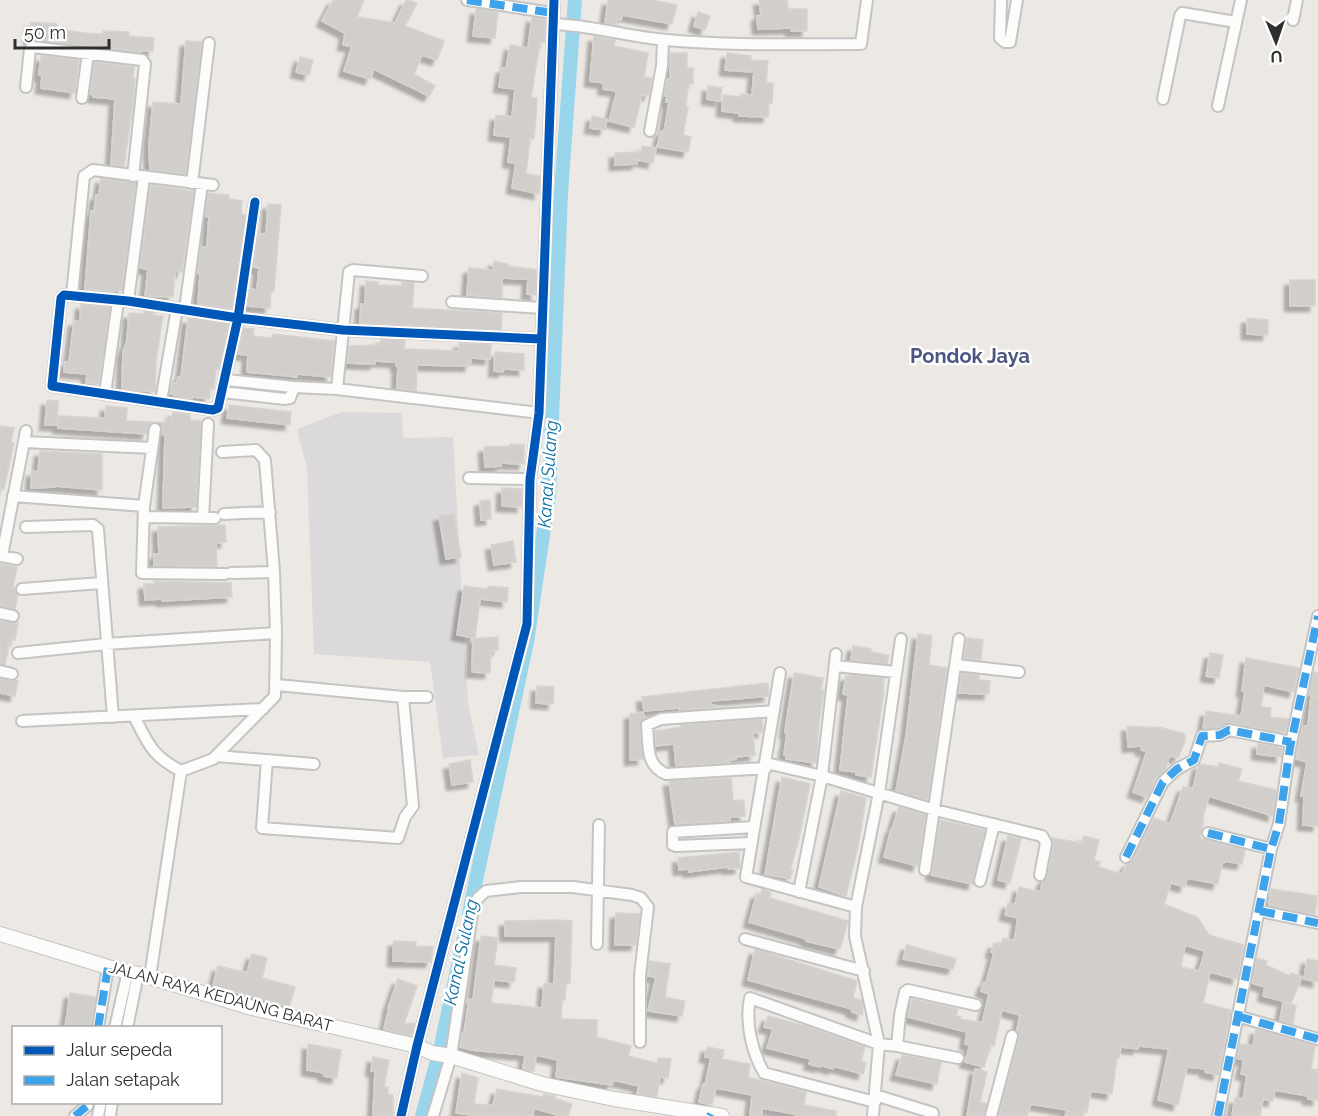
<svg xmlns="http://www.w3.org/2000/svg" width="1318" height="1116" viewBox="0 0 1318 1116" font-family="Raleway,sans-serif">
  <defs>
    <filter id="shadow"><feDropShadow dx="-5.5" dy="5.5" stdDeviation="1.5" flood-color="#0004"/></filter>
  </defs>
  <rect width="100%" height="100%" fill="#ece8e4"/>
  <path fill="#dcd9db" d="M342,412L402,413L403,438L453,437L468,703L479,755L443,758L430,662L314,654L307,468L297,429Z"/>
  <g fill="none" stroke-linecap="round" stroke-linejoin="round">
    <path stroke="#99d6ec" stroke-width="14" d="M469,913L527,642L549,495L561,193L575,0
      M422,1116L440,1050L464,938"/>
  </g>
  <path fill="#d1cecb" stroke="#d7d4d0" stroke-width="1.5" fill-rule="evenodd" filter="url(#shadow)" d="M333,0H364L357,17L395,23L406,0L417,3L405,26L444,41L437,60L422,55L414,74L435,86L429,96L374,69L370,79L344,71L352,46L343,45L345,33L322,21Z
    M608,0H653L677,5L672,24L622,15L621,20L616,19V25L605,23Z
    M759,0H787L788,9H807V31H791V28L758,29L757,16L761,15Z
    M476,9L498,12L495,38L473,36Z
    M698,12L710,16L705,30L694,26Z
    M532,17L546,20L545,42H540L531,98H537L536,116L534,139L530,138L526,174L540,176L539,194L512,188L516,163L508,162L511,137L494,135L496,115L512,117L515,89L499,87L502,68L506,69L510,45L528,48Z
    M31,22L57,24V29L84,33L103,34V31L129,32V36L154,38L153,51H142L141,52L29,39Z
    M594,36L615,40L614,46L648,53L644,77L652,78L649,95H642L634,127L609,121L617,91L603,89L604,83L590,81Z
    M186,41L202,42L186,174L150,170L149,145L153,102L181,104Z
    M670,53H687V68H693V84H688L686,107H688L683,135L691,137L688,152L657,147L661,131L664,132L669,102H666L667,96H664L667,79H670Z
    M727,53L751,56V60L768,61L766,83H773L772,103H769L768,117L739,116V113L722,111L723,95L741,97V94L752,95L754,72L725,70Z
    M41,56L79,60L75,93L41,88L42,76L39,75Z
    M300,57L313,60L309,75L296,72Z
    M94,62L134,67L133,79H135L134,97L124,166L111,165L115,99L93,97V95L90,94Z
    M708,86L722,88L720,101L707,99Z
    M592,116L607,119L605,130L590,128Z
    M642,146L656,148L653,163L637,160V164L615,165V153L641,152Z
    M101,178L136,183L122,291L115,290L114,292L85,289L91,211H94L96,195H99Z
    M151,185L194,191L182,272L175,271L173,297L145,296L148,269L140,268Z
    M208,193L229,195V199L242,201L241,214L246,215L232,309L198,304L200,274L197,273L201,247H207L209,217L205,216Z
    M268,204L281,205L274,291H271L270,308L247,306L250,289L257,290L259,268L253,267L258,234H266Z
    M494,261L508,264V266L537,270L536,295L527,294L528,279L502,278V298L467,295L469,268L493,270Z
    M1290,280H1315V306H1290Z
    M366,281L378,282V285L402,286V282L414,283L412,308L502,313L501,330L360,323L361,304H365Z
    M81,304L110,307L99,384L86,383L87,374L64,372L65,362H69L74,321H80Z
    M144,311L154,313L153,315L163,316L156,361L155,392L122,389L123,352L127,341L129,313L144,314Z
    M188,318L229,324L219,369L216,368L214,389H210L209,399L192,397V399L174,397L175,394H170L172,383H177L178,377H181Z
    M1247,318L1268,320V335L1247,334Z
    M243,328L254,329L253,336L273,338V334L334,341L331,377L297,374V377L247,372L248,355L238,354Z
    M381,339L405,340L404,349L433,350L459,351V343L491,344L490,359L471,358L470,366L417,365L416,391L397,389L398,366H396V362L375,361V364L347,363L349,346L380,345Z
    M495,352L524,354V370L504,369L503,372L494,371Z
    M47,400L58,401L57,425H45Z
    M229,405L291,412L290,425L227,418Z
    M106,406L127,408L126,421L152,422L149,425L147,434L58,428L59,416L105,418Z
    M173,412L190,414V420L201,421L196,507L163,508L165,436L162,434V427L158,422L165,423V419H172Z
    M0,426L14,428L11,442L14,443L4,489L0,488Z
    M510,444L524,445V464L501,463V466L485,467L484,447L510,446Z
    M40,451L102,454V490L55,486V487L31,488L32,471L38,472Z
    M502,488L522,489V507L502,506Z
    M490,500L491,519L481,520L480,501Z
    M454,514L461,557L446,559L439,516Z
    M225,525L226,542L216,543L217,566H154V554H159L158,527Z
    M513,541L516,562L494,565L491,545Z
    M0,564L17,567L13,587L18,595L15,609L0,606Z
    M154,581L231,583L232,597L162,601V599L145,600L144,584H155Z
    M464,586L487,589L488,586L508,588L507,602L480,599L475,638L457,635Z
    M0,621L18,623L15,640L10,639L5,665L0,664Z
    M918,634L932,636L929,665L947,668L928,800L896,791L906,736Z
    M498,637V650L491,651L490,673L472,672L473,639Z
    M967,638L983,640L981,660L964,658Z
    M853,646L871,649V652L889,655L887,664L851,660Z
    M1210,653L1223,655L1219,678L1206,676Z
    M1246,658L1299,668L1294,692L1264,685L1261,707L1271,708L1270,717L1289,719L1285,733L1230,723L1218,728H1203L1206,711L1241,716L1245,692L1242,691Z
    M1314,672L1318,673V826L1303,825L1304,796H1301L1307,762L1296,759L1302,726H1308L1311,697H1317L1309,695Z
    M794,673L823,678L821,690H824L819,723L816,763L786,759L787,756L784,755L787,733H785L786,724Z
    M962,673L979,675V680L990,681L989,694L959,693Z
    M849,675L884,678L883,692H884L871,777L856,775L857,772L840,770L848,695L843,694L846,676L849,677Z
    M0,679L18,681L15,696L0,693Z
    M768,683L769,696L711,701V705L725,707L679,710V708L644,711L642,697Z
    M537,686L554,687L553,704L536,703Z
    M643,712L644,718L640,726L643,759L630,760V714Z
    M762,719L763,732L753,733L755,755L736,757V759L730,760V763L676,766L674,744L656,746L655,731L670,729L681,727L680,725Z
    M1127,726L1163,728L1185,734V741L1178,758L1169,756L1166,769L1156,778L1147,797L1133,792L1147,751L1141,750V746L1128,747Z
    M1258,743L1282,748L1281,757L1257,754Z
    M470,760L473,782L452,785L449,764Z
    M1219,763L1242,769L1238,781L1276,790L1273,816L1209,796L1202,820H1204L1200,835L1201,839L1245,850L1242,864L1225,861L1224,863H1222L1218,884L1187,878L1185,887L1171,883L1164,904L1197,917L1209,935L1244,945L1237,979L1210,972L1203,1003L1231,1010L1218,1075L1205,1072L1206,1069L1187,1067L1178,1105L1158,1100L1169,1049L1139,1046L1138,1049L1121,1047L1119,1058H1117L1112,1094L1091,1091L1087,1112L1084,1111L1083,1116H1065L1067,1110L1031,1104L1027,1116H999L1019,1038L1017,1030L1020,1015L1002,1010L994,1046L991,1045L984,1067L965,1062L970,1045L965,1044L967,1032L908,1017L912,999L958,1009L956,1016L961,1017L960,1019L982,1023L989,994L981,991L984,982L986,983L994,953L991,952L994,943L1001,945L1003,938L1014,941L1018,918L1005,915L1008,903L1015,905L1019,887L1041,892L1042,882L1047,876L1053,844L1052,838L1082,843L1084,836L1099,840L1094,860L1100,862L1099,867L1122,874L1127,864L1133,860L1154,818L1170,824L1183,787L1193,788L1194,784L1198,766L1200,764L1218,767ZM1185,945L1205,951L1199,971L1181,967Z
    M782,777L810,784L799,839L790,870H793L790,879L765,874Z
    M731,778L733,801L744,800L745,816L730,817V821L675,824L669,781Z
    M841,791L866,798L859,842L846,896L819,887Z
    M899,807L926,815L918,866L884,857L891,829H892Z
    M940,820L985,830L973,884L931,875Z
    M1008,836L1021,839L1010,883L998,880Z
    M739,852L740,868L728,869V867L689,872L688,869L679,870L678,858Z
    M762,889L771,892L770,898L848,921L840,949L806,941L807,939L749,922L757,893L761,894Z
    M1271,889L1317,896L1315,914L1269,905Z
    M616,913L640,914L636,945H615Z
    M557,920L572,921L570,983H566L565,1000H562L561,1019L597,1020V1037L631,1046L628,1056L657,1063L658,1058L671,1059L668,1078L660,1077L657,1097L637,1094L639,1086L613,1080L612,1085L556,1077L558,1060L536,1055L534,1071L527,1070L523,1069L525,1055L472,1050L460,1047L462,1033H464L469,999L473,1000L481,936L498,938L494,965L516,968L514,982L494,980L491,1003L542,1008L544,983L554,984L556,936H505V921Z
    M394,941L416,942L415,946L433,947L431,962L393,961Z
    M907,945L956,959L953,969L903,959Z
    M755,949L857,981L853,998L862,1000L863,1008L862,1015L852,1012V1009L748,980Z
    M252,954L267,958L262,978L295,987L289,1007L213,986L218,966L247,973Z
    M1257,958L1267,961L1266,965L1290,976L1291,973L1302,977L1291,1003L1263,996L1265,987L1252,983Z
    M1307,959L1318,961V982L1304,979Z
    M649,961L670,964L665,997L685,1001L682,1016L648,1011L656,977L648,976Z
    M398,979L417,986L404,1024L415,1023L412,1036L384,1029L389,1008H388Z
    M70,993L96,997L91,1028H65Z
    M1283,1003L1296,1005L1293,1024L1280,1020Z
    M768,1016L806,1026L865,1047L861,1061L866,1062L863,1074L833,1066V1069L820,1065V1067L809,1064L811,1059L767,1048L773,1029L764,1027Z
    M1256,1029L1315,1046L1311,1069L1318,1070V1100L1308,1099V1096L1275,1090L1273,1101L1263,1099L1260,1116H1232L1235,1098L1243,1099L1247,1075L1241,1074L1244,1060L1237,1058L1240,1044L1253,1046Z
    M308,1044L341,1050L337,1078L324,1076V1073L307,1070Z
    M707,1047L724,1050L722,1059L750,1064L748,1077L806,1092L804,1105L836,1111V1116H795V1114L762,1108V1116H750L752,1095L716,1088L712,1105L699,1102L703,1084L705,1085L711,1058L705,1057Z
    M902,1055L941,1062L937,1084L896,1075Z
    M373,1057L389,1060L384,1087H388V1095H393V1116H373L375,1071H371Z
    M975,1069L987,1072L980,1102L987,1104L984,1116H967Z
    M462,1073L478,1078L474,1104L493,1105L497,1089L543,1097L544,1094L555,1096L554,1098L572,1104L568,1116H560L534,1108L533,1115L526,1114V1116H481L456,1113Z"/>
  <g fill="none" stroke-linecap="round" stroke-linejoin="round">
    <defs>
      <path id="minor" d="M467,0L553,13
        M1001,0L1000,38L1005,42H1010L1017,0
        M1293,20L1297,0
        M553,24C591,25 628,37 667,40C731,46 796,44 861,44L867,0
        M26,87L30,49L32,47L142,60L145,64L133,176
        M82,98L88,53
        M1163,99L1180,16L1182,13L1236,22
        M1218,106L1241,0
        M650,131L662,66L663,40
        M192,183L209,43
        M255,202L238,318L218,408L213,410L52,386L61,298L64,295L128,301L238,318L343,330L541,339
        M72,295L84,176L93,170L213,185
        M128,301L144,177
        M452,302L542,308
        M185,309L202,184
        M226,380L294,387L337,389L539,413
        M337,389L349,272L353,270L422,276
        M222,392L285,399L290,398L294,387
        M105,394L118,301
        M161,401L177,308
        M155,429L144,506L142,573L225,574
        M24,442L152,448
        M469,478L530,479
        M13,496L144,506
        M224,514L270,512
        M144,517L215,518
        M203,518L208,424
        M26,527L93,525L98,529L113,717
        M0,556L17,559
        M2,556L26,431
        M231,573L274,572
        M22,589L101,583
        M0,613L13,616
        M18,653L106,644L276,633
        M956,665L1019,672
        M835,666L896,672
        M0,671L12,674
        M780,673L746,877L856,907
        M277,685L403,697H427
        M134,716C149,745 151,755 181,771L213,759L275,696L276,633L274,572L265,460L256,450L222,452
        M22,721L263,709
        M216,756L314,764
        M267,760L262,828L398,838L405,817L413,806L403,697
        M766,763L822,776L935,810L1042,836L1046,843L1040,875
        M766,768L666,774C645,765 649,745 647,725L661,719L774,711
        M1208,833L1271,849
        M751,843L676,846L673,845V832L754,827
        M1126,857L1163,782L1177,769L1194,760L1202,736L1220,735L1229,730L1291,742
        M925,870L959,639
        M980,881L994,824
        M799,892L822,776L836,654
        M1260,911L1318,923
        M745,939L864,971
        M597,944L599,825
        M150,977L181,771
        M1237,1016L1318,1039
        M98,1028L108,967
        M115,1028L128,971
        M127,1028L138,974
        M897,1046L900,1015L905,992L908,990L976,1005
        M875,1095L933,1113
        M875,1102L764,1073C752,1052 745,1023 750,998L879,1044L897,1046L958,1058
        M75,1116L87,1106L88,1102
        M98,1116L101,1102
        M110,1116L112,1102
        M401,1116L417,1046L527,624L530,479L539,413L554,0
        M433,1116L451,1056L473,907L478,898L486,891L521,887H573L632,895L641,898L648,907L640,975V1042
        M873,1116L879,1044L855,936L856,907L879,793L901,639
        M991,1116L1012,1036
        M1218,1116L1250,954L1271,849L1279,824L1290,748L1318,616"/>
      <path id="tertiary" d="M0,934L108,967L150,977L252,1008L417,1046L432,1053L451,1056L542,1084L614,1099L722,1116"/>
    </defs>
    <use href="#minor" stroke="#c5c4c5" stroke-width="14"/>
    <use href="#tertiary" stroke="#c5c4c5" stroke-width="16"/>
    <use href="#minor" stroke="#fcfcfb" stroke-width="10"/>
    <use href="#tertiary" stroke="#fcfcfb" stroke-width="14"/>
    <path stroke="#3ea3eb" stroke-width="8" stroke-dasharray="15 8" stroke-linecap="butt" d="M467,0L553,13
      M1208,833L1271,849
      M1126,857L1163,782L1177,769L1194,760L1202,736L1220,735L1229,730L1291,742
      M1260,911L1318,923
      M1237,1016L1318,1039
      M98,1028L108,967
      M75,1116L87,1106L88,1102
      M710,1116L711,1114
      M1218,1116L1250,954L1271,849L1279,824L1290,748L1318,616"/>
    <defs>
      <path id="cycleway" d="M255,202L238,318L218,408L213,410L52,386L61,298L64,295L128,301L238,318L343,330L541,339
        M401,1116L417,1046L527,624L530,479L539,413L554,0"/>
    </defs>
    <use href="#cycleway" stroke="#fff" stroke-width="13"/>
    <use href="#cycleway" stroke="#0057b8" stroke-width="9"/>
  </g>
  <g text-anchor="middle" stroke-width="5" stroke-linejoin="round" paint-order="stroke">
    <g font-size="16" fill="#2e2e2e" stroke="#fff">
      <text transform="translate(221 996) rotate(15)" y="6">JALAN RAYA KEDAUNG BARAT</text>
    </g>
    <g font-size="18" font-style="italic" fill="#0d6fa3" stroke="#fff">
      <text transform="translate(548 474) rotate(-86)" y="6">Kanal Sulang</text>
      <text transform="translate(461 952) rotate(-78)" y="6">Kanal Sulang</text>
    </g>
    <g font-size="20" font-weight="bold" fill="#4d5680" stroke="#fff">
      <text x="970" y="363">Pondok Jaya</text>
    </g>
  </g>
  <rect x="12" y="1026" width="210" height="78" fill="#ffffff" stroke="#ababab" stroke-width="1.5"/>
  <rect x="24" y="1046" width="30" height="9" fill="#0057b8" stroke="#ababab" stroke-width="1.5"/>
  <text x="66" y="1056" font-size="18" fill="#2e2e2e">Jalur sepeda</text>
  <rect x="24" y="1076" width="30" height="9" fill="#3ea3eb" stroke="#ababab" stroke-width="1.5"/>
  <text x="66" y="1086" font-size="18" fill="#2e2e2e">Jalan setapak</text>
  <g transform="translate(1276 42) rotate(178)" stroke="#ffffff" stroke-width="4.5" paint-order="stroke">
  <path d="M0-4.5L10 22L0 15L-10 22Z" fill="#2e2e2e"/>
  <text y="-9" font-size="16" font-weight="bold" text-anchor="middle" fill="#2e2e2e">U</text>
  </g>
  <path d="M15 39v9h94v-9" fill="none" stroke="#2e2e2e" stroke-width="3"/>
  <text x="24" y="39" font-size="18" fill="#2e2e2e" stroke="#ffffff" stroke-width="4.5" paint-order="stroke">50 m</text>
</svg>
